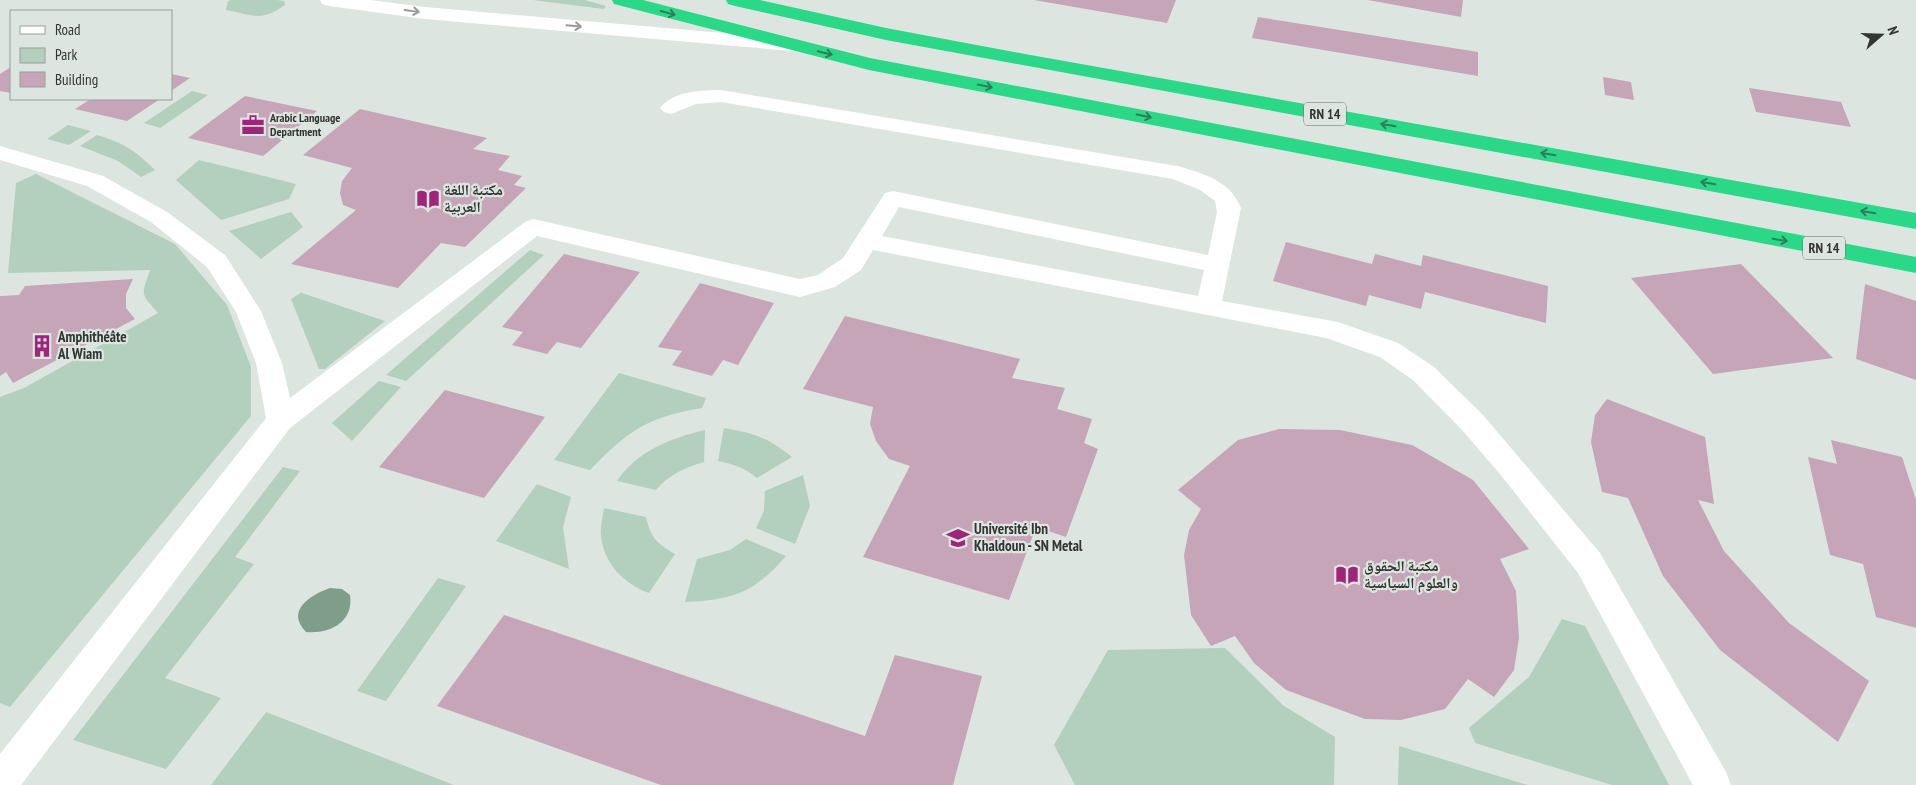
<svg xmlns="http://www.w3.org/2000/svg" width="1916" height="785" viewBox="0 0 1916 785" font-family="'PT Sans Narrow','Noto Naskh Arabic',sans-serif">
  <rect width="100%" height="100%" fill="#dde5e0"/>
  <path fill="#b2d0bd" d="M231,0H277L284,1L285,5C261,22 253,15 226,10L228,1Z
    M533,0H585L606,6L604,9Z
    M192,91L208,95L160,128L144,123Z
    M68,125L91,131L69,145L47,139Z
    M97,135C124,143 136,151 155,170L141,177L118,161L80,146Z
    M199,160L296,184L289,199L221,220L176,180Z
    M36,174L175,244L227,305L251,367V416L10,707L0,703V397L24,388L158,313C139,292 142,295 150,270L8,273L16,183Z
    M291,212L303,227L261,259L229,231Z
    M530,250L544,255L406,381L386,375Z
    M302,292V293L385,321L325,369H319L291,299Z
    M619,373L706,398L702,408C647,417 628,431 590,470L554,460Z
    M379,381L401,387L352,441L332,423Z
    M724,428C757,434 766,437 792,457L757,478C745,468 733,464 718,461Z
    M705,430L704,462C684,468 670,474 656,490L617,481C637,451 671,438 705,430Z
    M283,467L300,471L235,557L254,564L165,678L221,698L166,769L73,740Z
    M803,475L810,506L795,544L756,528L764,511L765,491Z
    M537,484L571,497L563,527L569,569L496,541Z
    M604,508L646,517C651,538 656,543 675,554L649,593C624,584 603,563 601,535C600,527 603,516 604,508Z
    M746,539L786,556C778,565 770,574 760,581C740,598 710,601 685,602L697,559L730,550Z
    M438,578L466,586L386,701L357,691Z
    M1562,619L1585,626L1669,785H1612L1475,743L1469,728L1529,677Z
    M1225,648L1284,706L1335,737L1334,785H1075L1054,745L1108,650Z
    M266,712L454,785H211Z
    M1399,746L1528,785H1398Z"/>
  <path fill="#7f9e8a" d="M330,588L342,589L350,595C354,622 330,634 306,632C285,611 310,595 330,588Z"/>
  <path fill="#c5a5b7" d="M1034,0H1176L1167,23Z
    M1368,0H1463L1461,17Z
    M1258,17L1478,52V76L1252,38Z
    M11,67V93L0,91V74Z
    M171,74L190,78L171,91Z
    M1603,77L1631,82L1634,100L1605,95Z
    M1749,88L1841,102L1851,127L1756,112Z
    M245,96L317,111L263,156L188,138Z
    M91,99H160L127,121L75,109Z
    M360,109L487,138L473,149L510,156L498,170L522,176L514,185L526,188L465,247L441,243L398,288L291,264L356,210L343,205L340,193L342,181L352,168L303,155Z
    M1286,242L1372,264L1375,254L1421,266L1423,255L1548,286L1546,323L1425,292L1421,309L1369,295L1366,306L1273,281Z
    M564,254L640,272L581,348L557,342L547,354L512,345L523,332L502,327Z
    M1741,264L1833,358L1713,374L1631,278Z
    M133,279L126,294V308L135,319L13,383L6,372L0,376V296L19,295L25,286Z
    M700,283L774,303L738,365L723,360L712,376L672,365L682,351L658,347Z
    M1865,284L1916,301V380L1856,359Z
    M845,316L1020,359L1012,378L1065,388L1057,409L1092,419L1084,443L1098,449L1066,537L1036,527L1009,600L863,557L910,466L889,459L876,441L870,424L873,407L803,389Z
    M445,390L545,417L484,498L379,467Z
    M1607,399L1705,437L1714,504L1698,500L1724,551L1789,623L1869,681L1838,742L1720,650L1663,576L1628,498L1602,492L1591,442L1595,415Z
    M1279,429L1340,430L1412,445L1473,480L1529,549L1500,559L1516,591L1519,638L1514,670L1494,697L1468,679L1445,709L1401,720L1365,719L1286,690L1254,663L1235,636L1211,646L1191,615L1184,555L1189,530L1201,509L1178,490L1238,440Z
    M1831,440L1902,457L1916,500V628L1876,617L1863,564L1830,555L1808,457L1837,464Z
    M504,615L865,736L895,655L982,676L953,785H661L437,706Z"/>
  <g fill="none" stroke-linecap="round" stroke-linejoin="round">
    <path fill="#fff" fill-rule="evenodd" d="M320,0H370L425,7L792,39L799,41L802,45L799,49L792,51L425,19L329,6L322,4Z
      M721,90L1177,166C1203,173 1231,181 1241,208L1222,301L1338,322L1398,343L1434,367L1483,415L1600,553L1726,772L1731,785H1693L1578,573L1500,474L1463,431L1414,381L1380,357L1326,338L873,250L861,270L835,287L800,297L537,236L290,428L21,785H0V754L266,418L256,363L236,312L207,267L151,222L87,186L0,160V146L103,176L167,212L225,255L261,311L282,363L290,398L525,222L533,219L800,279L818,275L843,258L885,193L893,191L1208,255L1217,212L1215,201L1200,190L1173,179L721,102L696,104L671,114L664,112L660,108C673,91 702,90 721,90ZM899,207L1204,270L1198,296L882,236Z"/>
    <path fill="#2ad888" fill-rule="evenodd" d="M612,0H643L870,58L1916,257V273L869,70L614,4Z
      M726,0H760L886,28L1025,54L1916,213V229L886,40L735,6L728,4Z"/>
  </g>
  <defs><path id="oneway-shaft" d="M-6 0H5M1.5-3L5.5 0L1.5 3" fill="none" stroke-width="1.6" stroke-linecap="round" stroke-linejoin="round" transform="scale(1.25)"/></defs>
  <g stroke="#989a99">
    <use href="#oneway-shaft" transform="translate(412 11) rotate(8)"/>
    <use href="#oneway-shaft" transform="translate(574 26) rotate(5)"/>
  </g>
  <g stroke="#2e7e59">
    <use href="#oneway-shaft" transform="translate(668 13) rotate(15)"/>
    <use href="#oneway-shaft" transform="translate(825 53) rotate(14)"/>
    <use href="#oneway-shaft" transform="translate(985 86) rotate(11)"/>
    <use href="#oneway-shaft" transform="translate(1144 116) rotate(11)"/>
    <use href="#oneway-shaft" transform="translate(1388 125) rotate(-170)"/>
    <use href="#oneway-shaft" transform="translate(1548 154) rotate(-170)"/>
    <use href="#oneway-shaft" transform="translate(1708 183) rotate(-170)"/>
    <use href="#oneway-shaft" transform="translate(1868 212) rotate(-170)"/>
    <use href="#oneway-shaft" transform="translate(1780 240) rotate(10)"/>
  </g>
  <defs>
    <symbol id="office-bare" viewBox="-9 -9 18 18"><path d="M-6-3h4V-5.5h4V-3h4V5H-6ZM-1-4.5V-3h2v-1.5ZM-6 0V1H6V0Z" fill="#9f257b" stroke="#dde5e0" stroke-width="2.5" paint-order="stroke"/></symbol>
    <symbol id="library-bare" viewBox="-9 -9 18 18"><path d="M-6-4Q-3-5.5-.7-3.5V5Q-3 3-6 4ZM6-4Q3-5.5 .7-3.5V5Q3 3 6 4Z" fill="#9f257b" stroke="#dde5e0" stroke-width="2.5" paint-order="stroke"/></symbol>
    <symbol id="building-bare" viewBox="-9 -9 18 18"><path d="M-4-6H4V6H1V3H-1V6H-4ZM-2.5-4.3h1.7v1.8h-1.7ZM.8-4.3h1.7v1.8H.8ZM-2.5-1h1.7V.8h-1.7ZM.8-1h1.7V.8H.8Z" fill="#9f257b" stroke="#dde5e0" stroke-width="2.5" paint-order="stroke"/></symbol>
    <symbol id="university-bare" viewBox="-9 -9 18 18"><path d="M0-5L7-2L0 1L-7-2ZM-4 1L0 2.5L4 1V4Q0 6-4 4Z" fill="#9f257b" stroke="#dde5e0" stroke-width="2.5" paint-order="stroke"/></symbol>
  </defs>
  <g fill-rule="evenodd">
    <use href="#office-bare" x="237" y="109" width="32" height="32"/>
    <use href="#library-bare" x="412" y="183" width="32" height="32"/>
    <use href="#building-bare" x="26" y="330" width="32" height="32"/>
    <use href="#university-bare" x="942" y="522" width="32" height="32"/>
    <use href="#library-bare" x="1331" y="559" width="32" height="32"/>
  </g>
  <g text-anchor="middle" stroke-width="4.5" stroke-linejoin="round" paint-order="stroke">
    <g font-size="12" font-weight="bold" fill="#323533" stroke="#dde5e0" text-anchor="start">
      <text x="270" y="122">Arabic Language<tspan x="270" dy="14">Department</tspan></text>
    </g>
    <g fill="#dde5e0" stroke="#656a67" stroke-width="1">
      <rect x="1304" y="102.5" width="42" height="23" rx="4"/>
      <rect x="1803" y="236.5" width="42" height="23" rx="4"/>
    </g>
    <g font-size="14" font-weight="bold" fill="#323533">
      <text x="1325" y="119">RN 14</text>
      <text x="1824" y="253">RN 14</text>
    </g>
    <g font-size="15" font-weight="bold" fill="#323533" stroke="#dde5e0" text-anchor="start">
      <text x="444" y="195">مكتبة اللغة<tspan x="444" dy="17">العربية</tspan></text>
      <text x="58" y="342">Amphithéâte<tspan x="58" dy="17">Al Wiam</tspan></text>
      <text x="974" y="534">Université Ibn<tspan x="974" dy="17">Khaldoun - SN Metal</tspan></text>
      <text x="1364" y="571">مكتبة الحقوق<tspan x="1364" dy="17">والعلوم السياسية</tspan></text>
    </g>
  </g>
  <rect x="10" y="10" width="162" height="90" fill="#dde5e0" stroke="#999f9b"/>
  <rect x="20" y="26" width="25" height="8" fill="#ffffff" stroke="#999f9b"/>
  <text x="55" y="35" font-size="15" fill="#323533">Road</text>
  <rect x="20" y="48" width="25" height="15" fill="#b2d0bd" stroke="#999f9b"/>
  <text x="55" y="60" font-size="15" fill="#323533">Park</text>
  <rect x="20" y="72" width="25" height="15" fill="#c5a5b7" stroke="#999f9b"/>
  <text x="55" y="85" font-size="15" fill="#323533">Building</text>
  <g transform="translate(1881 35) rotate(70)" stroke="#dde5e0" stroke-width="4" paint-order="stroke">
  <path d="M0-4L9 19L0 12L-9 19Z" fill="#323533"/>
  <text y="-8" font-size="14" font-weight="bold" text-anchor="middle" fill="#323533">N</text>
  </g>
</svg>
